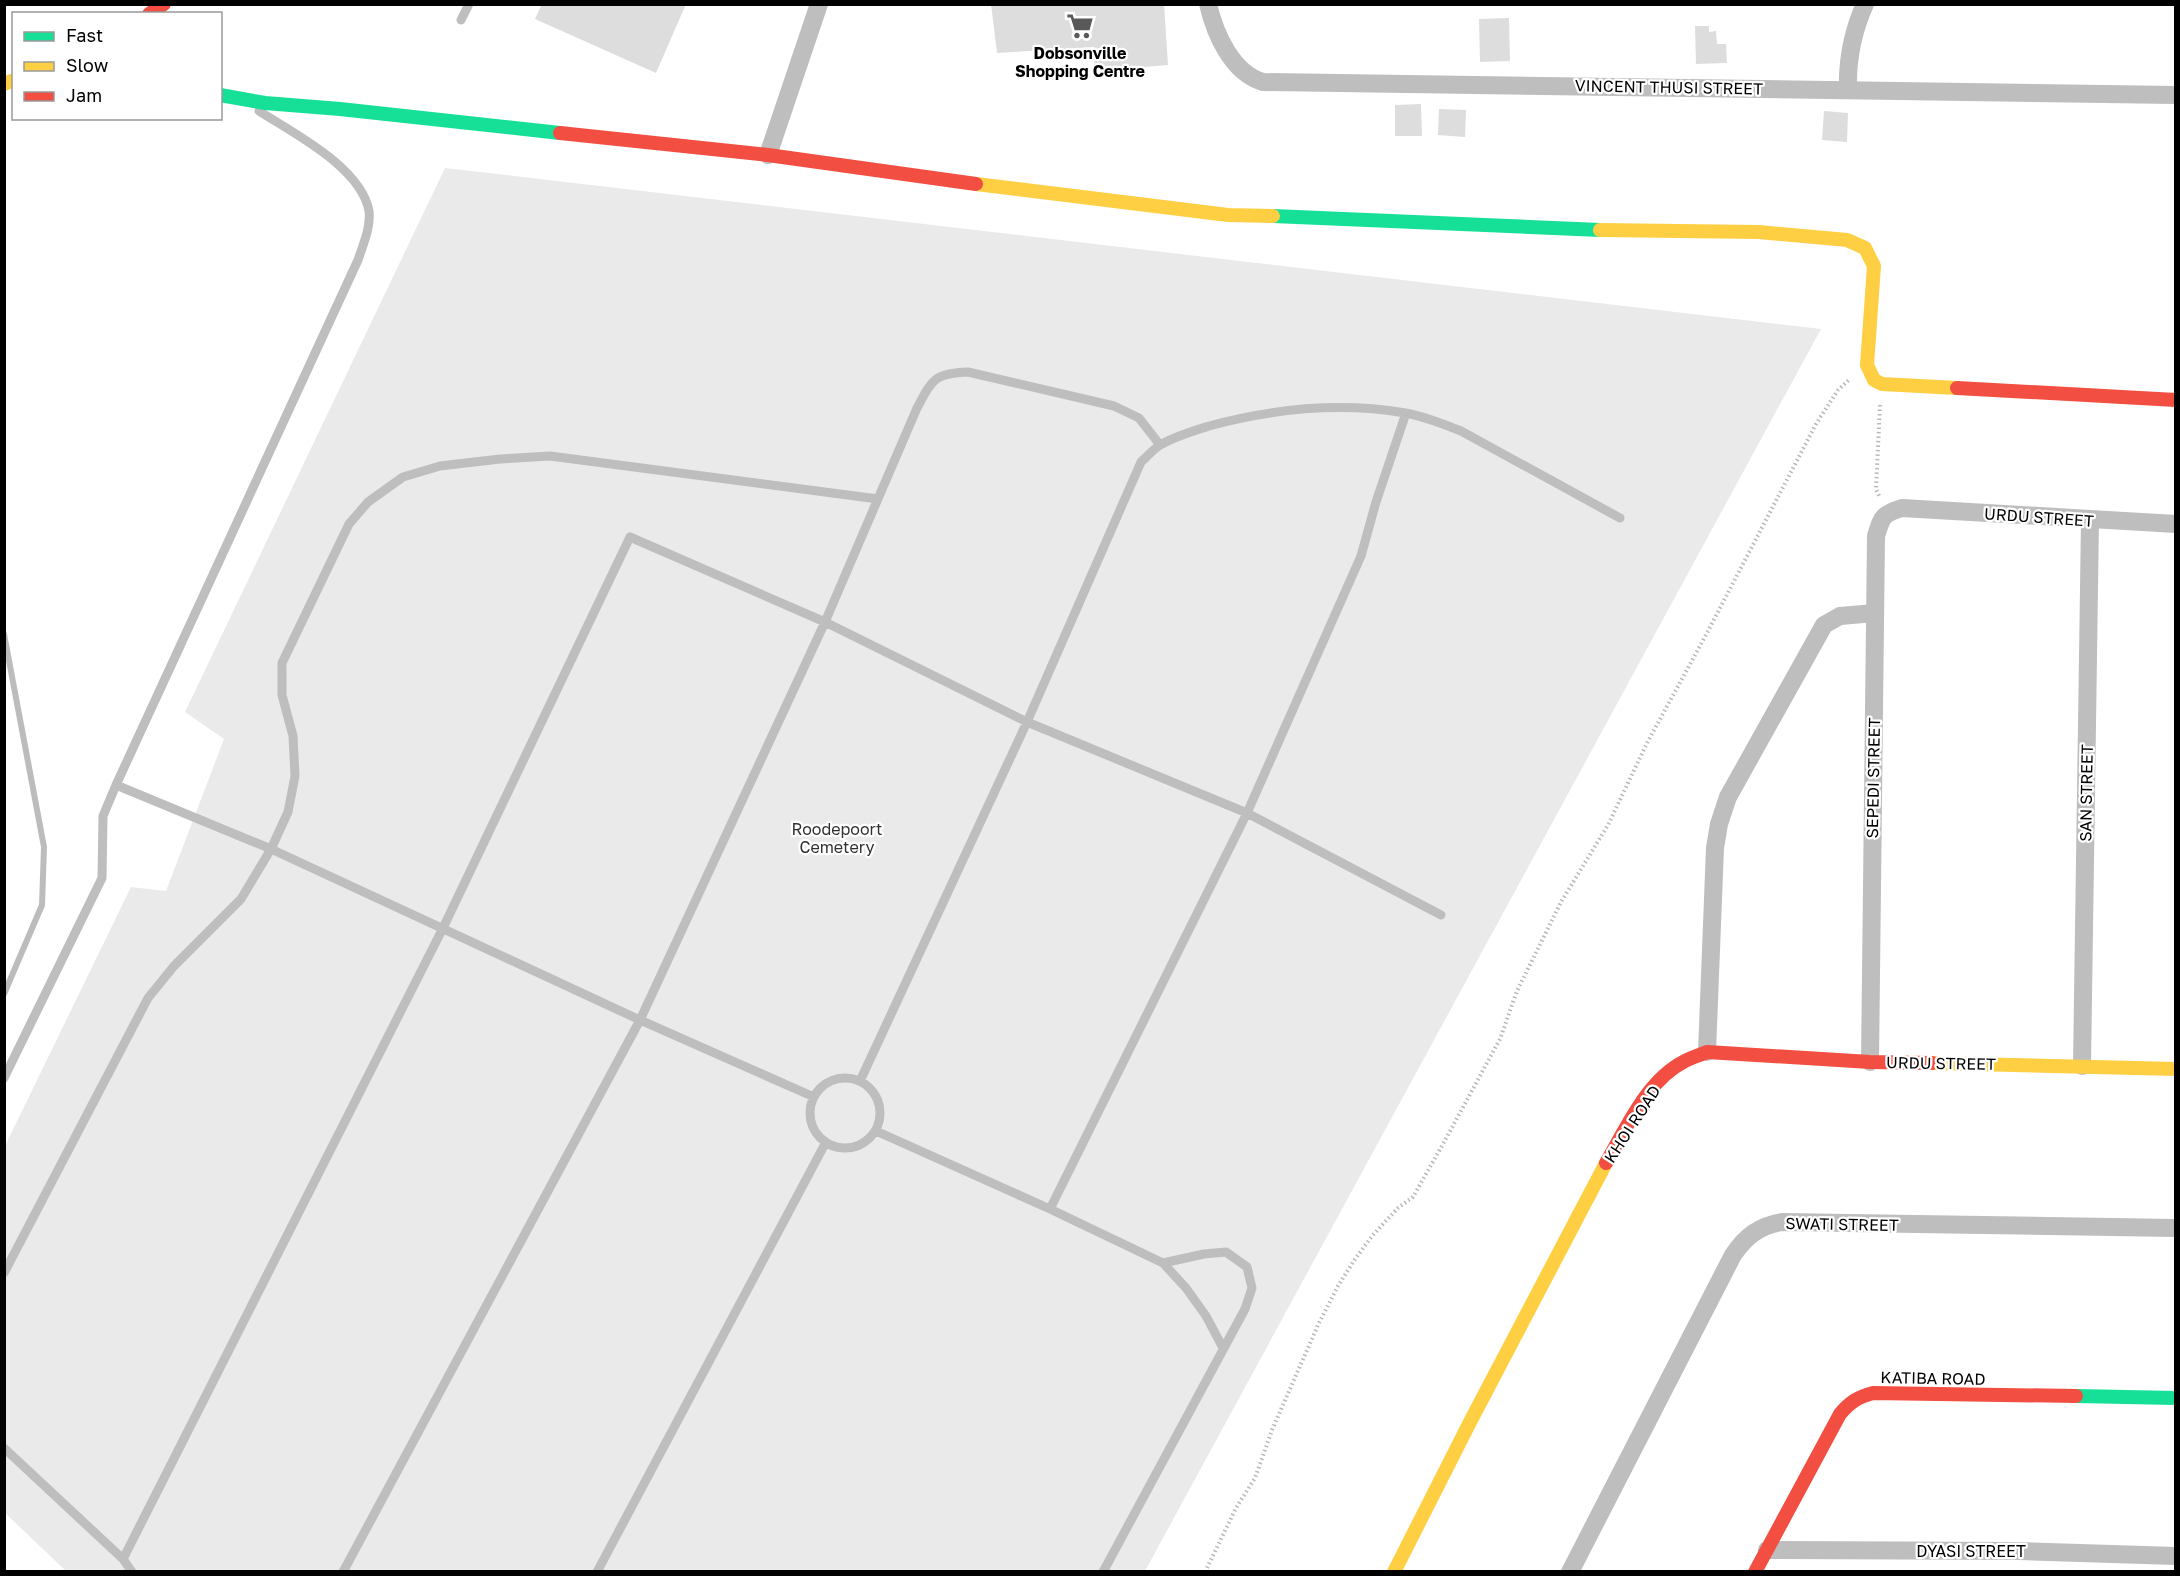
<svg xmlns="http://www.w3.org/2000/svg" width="2180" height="1576" viewBox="0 0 2180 1576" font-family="'Golos Text',sans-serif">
  <rect width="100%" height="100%" fill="#fff"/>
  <path fill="#eaeaea" d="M445,168L1821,329L1145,1571H66L5,1513L4,1148L131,887L166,891L224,739L185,712Z"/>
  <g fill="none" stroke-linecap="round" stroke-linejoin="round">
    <path stroke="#bcbcbc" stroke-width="6" d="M4,634L44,847L42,905L4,994"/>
  </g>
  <path fill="#ddd" d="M542,4H686L656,73L535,19Z
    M991,4H1164L1168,65L1095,71L1094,47L997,53Z
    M1509,18L1510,61L1480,62L1479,19Z
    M1695,26H1709V32L1716,31L1717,44H1726L1727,63L1696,64Z
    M1421,104L1422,136H1395V105Z
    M1439,109L1466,110L1465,137L1438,135Z
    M1824,111L1848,113L1847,142L1822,140Z"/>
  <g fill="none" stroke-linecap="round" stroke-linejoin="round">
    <path stroke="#b8b8b8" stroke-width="4" stroke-dasharray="1.5 3" stroke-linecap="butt" d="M1880,405L1876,489L1880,498
      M1205,1572L1236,1508L1255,1478L1272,1430L1318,1325L1338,1286L1355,1259L1373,1235L1398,1208L1413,1197L1443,1144L1500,1039L1517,991L1561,902L1608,825L1647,743L1707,633L1816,424L1838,390L1849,380"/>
    <path stroke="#bebebe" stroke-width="9" d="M461,20L469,4
      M116,785L271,849L640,1020L814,1097
      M810 1113a35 35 0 1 1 70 0a35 35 0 1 1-70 0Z
      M4,1078L102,878L103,816L116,785L358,260C363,245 371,227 369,211C361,167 293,133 259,111
      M860,1081L1027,722L1141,462C1148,456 1154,448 1162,444C1176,436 1193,431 1209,426C1272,409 1340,402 1405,413C1424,416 1443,424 1461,431L1620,518
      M876,1131L1050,1209L1163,1263L1186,1288L1206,1316L1223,1348
      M1050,1209L1247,813L1361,556L1376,502L1406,413
      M4,1273L148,998L174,966L241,899L271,849L288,812L295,776L293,736L282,695V663L349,524L368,502L403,477L440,466L500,459L550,456L878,499
      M4,1448L123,1559L132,1572
      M123,1559L443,928L630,537L825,622L1027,722L1247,813L1441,915
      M343,1572L640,1020L825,622L917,408C932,380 934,373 968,372L1114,406L1139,418L1160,445
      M597,1572L826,1142
      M1103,1572L1245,1309L1252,1288L1247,1267L1226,1252L1204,1254L1163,1263"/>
    <path stroke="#bebebe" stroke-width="18" d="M1208,4C1215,34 1232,73 1263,82L2176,95
      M1848,90C1847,59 1852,33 1865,4
      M768,155L819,4
      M1707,1052L1715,848L1719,824L1728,797L1824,625L1840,616L1875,613
      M1870,1062L1876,536C1882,517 1882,514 1902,508L2176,524
      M2082,1066L2090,520
      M1767,1550L2019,1551L2176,1556
      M1570,1572L1733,1255C1746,1236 1759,1226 1782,1222L2176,1228"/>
    <path stroke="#16e098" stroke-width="14" d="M220,95L265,103L340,109L560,133
      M1273,216L1600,230
      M2076,1396L2176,1398"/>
    <path stroke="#ffcf43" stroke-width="14" d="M4,84L14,80
      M976,184L1228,215L1273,216
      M1600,230L1759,232L1847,240L1865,248L1874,266L1867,365L1874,380L1882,384L1957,388
      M1932,1063L2176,1069
      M1394,1572L1470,1422L1606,1163"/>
    <path stroke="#f24e42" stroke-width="14" d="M149,14L164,4
      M560,133L768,155L976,184
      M1957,388L2176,400
      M1606,1163C1627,1127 1647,1080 1685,1061C1692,1057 1700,1055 1707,1052L1870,1062L1932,1063
      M1755,1572L1840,1414C1850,1402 1858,1397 1873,1393L2076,1396"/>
  </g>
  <defs>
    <symbol id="supermarket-bare" viewBox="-9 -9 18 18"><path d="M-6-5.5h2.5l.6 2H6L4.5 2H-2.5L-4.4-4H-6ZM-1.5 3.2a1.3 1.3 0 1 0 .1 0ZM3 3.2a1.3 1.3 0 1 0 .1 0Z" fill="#595959" stroke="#fff" stroke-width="2.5" paint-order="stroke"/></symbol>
  </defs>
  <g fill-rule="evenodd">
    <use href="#supermarket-bare" x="1061" y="7" width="38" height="38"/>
  </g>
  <g text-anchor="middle" stroke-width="4.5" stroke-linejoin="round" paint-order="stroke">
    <g font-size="16" font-weight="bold" fill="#000" stroke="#fff">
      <text x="1080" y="59">Dobsonville<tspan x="1080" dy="18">Shopping Centre</tspan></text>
    </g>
    <g font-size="16" fill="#000" stroke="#fff">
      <text transform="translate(1669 87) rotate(1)" y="6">VINCENT THUSI STREET</text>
      <text transform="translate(2039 517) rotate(4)" y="6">URDU STREET</text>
      <text transform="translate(1873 778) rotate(-89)" y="6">SEPEDI STREET</text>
      <text transform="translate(2086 793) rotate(-89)" y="6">SAN STREET</text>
      <text transform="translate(1941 1063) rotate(1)" y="6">URDU STREET</text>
      <text transform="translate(1632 1124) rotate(-57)" y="6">KHOI ROAD</text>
      <text transform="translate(1842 1224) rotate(1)" y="6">SWATI STREET</text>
      <text transform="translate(1933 1378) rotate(1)" y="6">KATIBA ROAD</text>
      <text x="1971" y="1557">DYASI STREET</text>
    </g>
    <g font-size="16" fill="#303030" stroke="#fff">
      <text x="837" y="835">Roodepoort<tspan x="837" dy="18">Cemetery</tspan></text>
    </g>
  </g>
  <rect width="2180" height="1576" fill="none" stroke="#000000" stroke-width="12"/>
  <rect x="12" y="12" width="210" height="108" fill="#ffffff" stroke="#999999" stroke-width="1.5"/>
  <rect x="24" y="32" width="30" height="9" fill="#16e098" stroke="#999999" stroke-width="1.5"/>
  <text x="66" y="42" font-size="18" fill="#000000">Fast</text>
  <rect x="24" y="62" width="30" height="9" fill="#ffcf43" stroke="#999999" stroke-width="1.5"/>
  <text x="66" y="72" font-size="18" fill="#000000">Slow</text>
  <rect x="24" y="92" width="30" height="9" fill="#f24e42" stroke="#999999" stroke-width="1.5"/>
  <text x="66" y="102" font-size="18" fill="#000000">Jam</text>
</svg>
